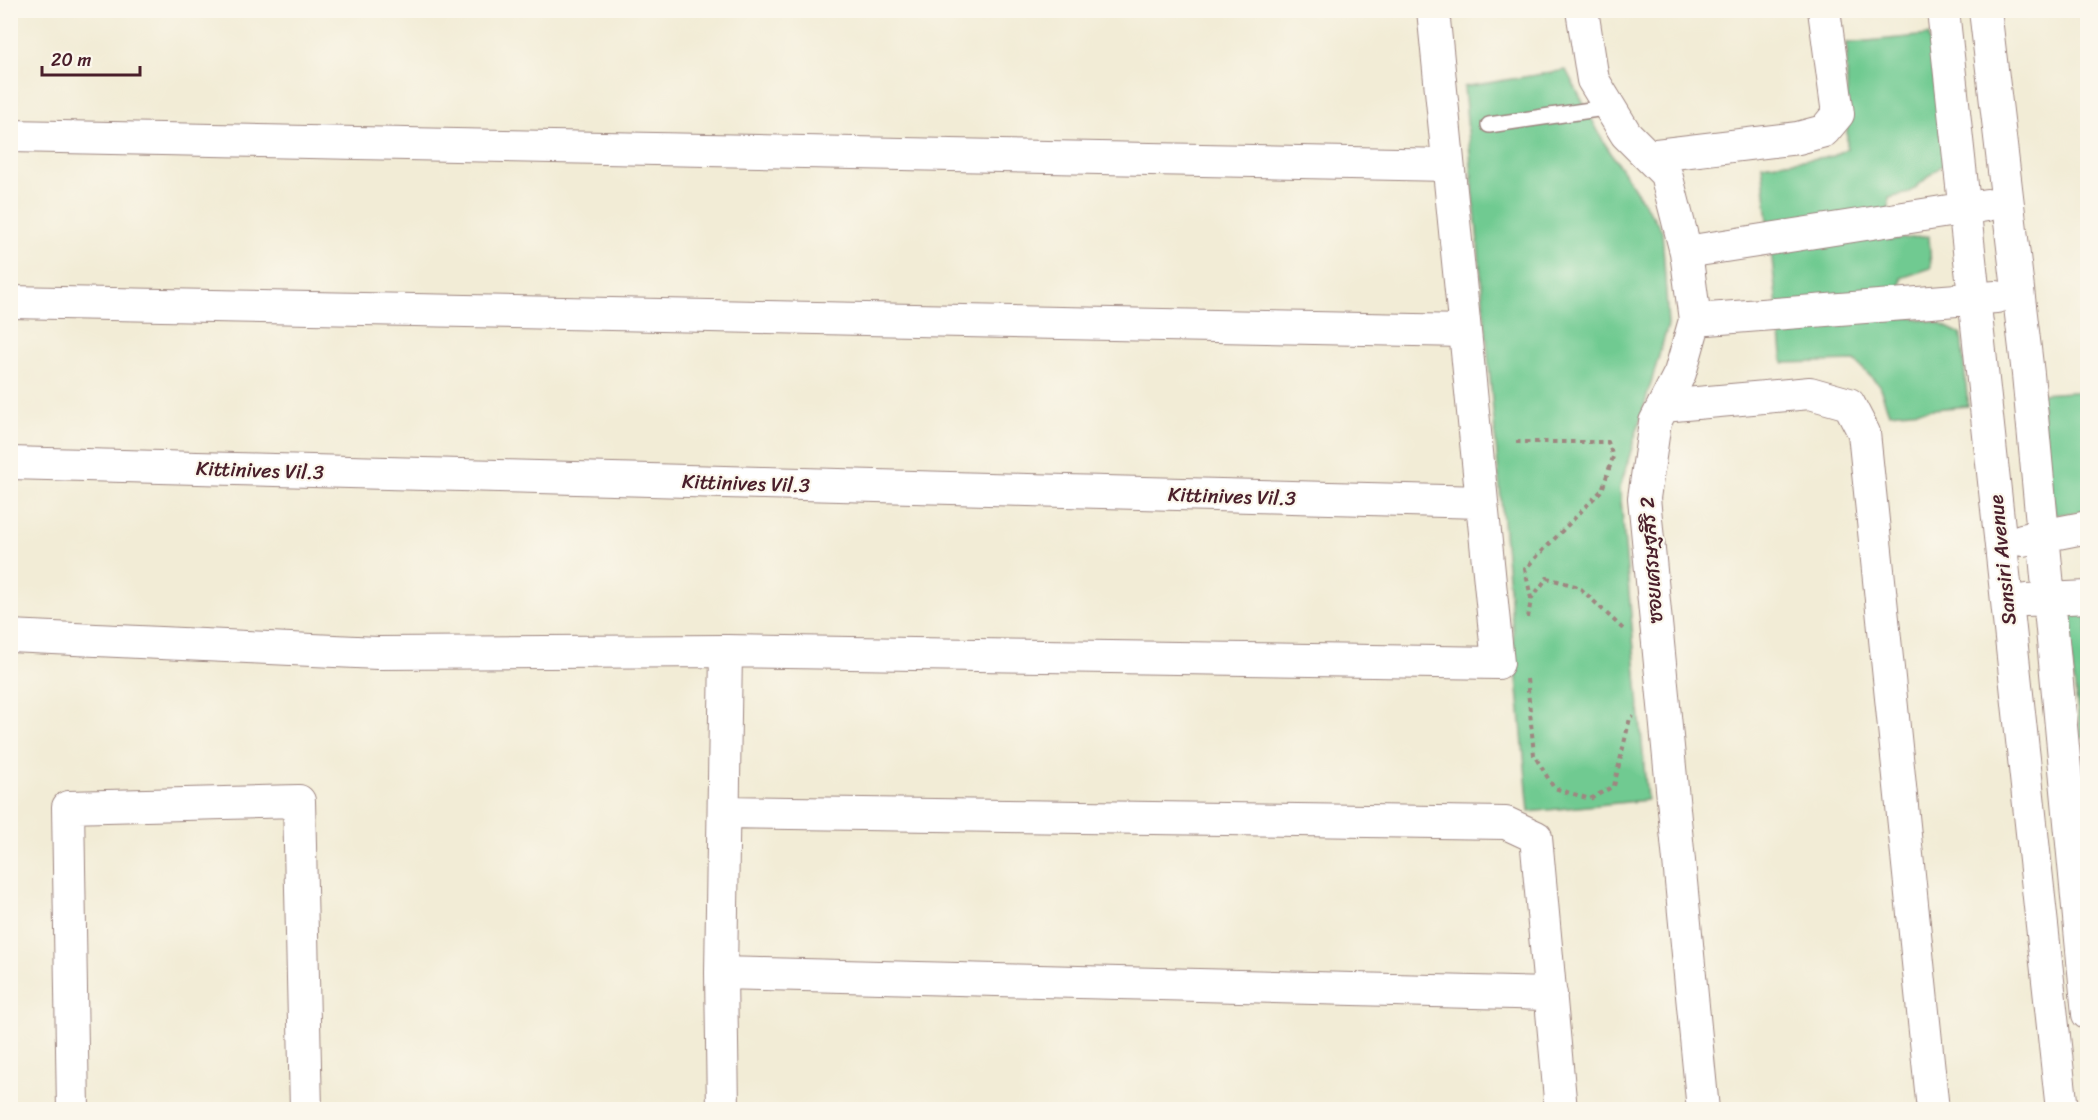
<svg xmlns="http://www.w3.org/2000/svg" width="2098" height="1120" viewBox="0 0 2098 1120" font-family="Sriracha,'Playpen Sans Thai',sans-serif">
  <rect width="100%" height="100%" fill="#fbf7ec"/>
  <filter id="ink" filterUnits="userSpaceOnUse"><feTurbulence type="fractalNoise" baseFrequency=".0167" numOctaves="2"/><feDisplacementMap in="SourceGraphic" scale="12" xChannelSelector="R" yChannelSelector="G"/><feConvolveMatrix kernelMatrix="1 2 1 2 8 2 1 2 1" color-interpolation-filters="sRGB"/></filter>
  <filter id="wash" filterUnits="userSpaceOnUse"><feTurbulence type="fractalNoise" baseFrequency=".008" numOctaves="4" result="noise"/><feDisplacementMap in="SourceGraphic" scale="24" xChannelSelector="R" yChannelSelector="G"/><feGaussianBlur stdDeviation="1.35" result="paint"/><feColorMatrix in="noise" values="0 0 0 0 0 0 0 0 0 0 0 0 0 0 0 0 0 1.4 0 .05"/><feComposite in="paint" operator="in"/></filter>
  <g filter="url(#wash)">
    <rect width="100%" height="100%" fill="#f2ecd6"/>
    <path fill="#70ca91" stroke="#5d745e" stroke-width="1.5" d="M1929,35L1945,163L1909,193L1889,198L1890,240L1929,236L1931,268L1901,278L1902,316L1936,322L1961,334L1968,406L1889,413L1879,385L1855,361L1783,363L1762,165L1834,156L1847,148V43Z
      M1566,70L1605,144L1662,230L1668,325L1620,488L1647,800L1529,812L1464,87Z
      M2087,391V511L2055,515L2040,394Z
      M2087,607V738H2081L2066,614L2071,608Z"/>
  </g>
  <g filter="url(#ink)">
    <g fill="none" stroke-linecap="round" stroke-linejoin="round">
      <defs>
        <path id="service" d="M1489,125L1611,107"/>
        <path id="minor" d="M1582,10L1593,80L1626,134L1666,174L1686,252L1695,320L1680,373L1655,422L1644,498L1703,1110
          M1943,10L2062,1110
          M1985,10L2028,374L2088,1014
          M10,136L1448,165
          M1648,156L1798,138L1824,131L1838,114L1824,10
          M1686,252L1987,205
          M10,302L1465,331
          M1695,320L1996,297
          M1663,406L1810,393L1849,404L1864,433L1933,1110
          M10,463L1482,502
          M2022,540L2088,527
          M2026,600L2088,597
          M10,636L378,653L726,651L1498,663L1433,10
          M724,812L1506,823L1536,837L1561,1110
          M721,973L1551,994
          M73,1110L68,807L299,801L306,1110
          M723,1110L721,973L726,651"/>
      </defs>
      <use href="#service" stroke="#9e8680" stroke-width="18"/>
      <use href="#minor" stroke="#9e8680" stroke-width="34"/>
      <path stroke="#9e8680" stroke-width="4" stroke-dasharray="4.5 4.5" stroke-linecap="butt" d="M1516,442H1608L1613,457L1602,490L1525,569L1531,598
        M1528,618L1531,599L1547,578L1579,587L1623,629
        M1527,679L1534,755L1554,788L1590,799L1614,786L1630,718L1633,716"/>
      <use href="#service" stroke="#fff" stroke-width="15"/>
      <use href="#minor" stroke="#fff" stroke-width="32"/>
    </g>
  </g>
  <g text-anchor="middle" stroke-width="4.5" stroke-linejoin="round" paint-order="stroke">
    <g font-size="20" fill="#4a1f2b" stroke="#fbf7ec">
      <text transform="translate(260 470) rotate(2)" y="7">Kittinives Vil.3</text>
      <text transform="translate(746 483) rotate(2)" y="7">Kittinives Vil.3</text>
      <text transform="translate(1232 496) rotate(2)" y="7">Kittinives Vil.3</text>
      <text transform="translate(1651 560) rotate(-94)" y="7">ซอยเศรษฐสิริ 2</text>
      <text transform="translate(2002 560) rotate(-96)" y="7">Sansiri Avenue</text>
    </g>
  </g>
  <rect width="2098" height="1120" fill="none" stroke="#fbf7ec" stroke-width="36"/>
  <path d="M42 66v9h98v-9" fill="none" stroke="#4a1f2b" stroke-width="3"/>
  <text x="51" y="66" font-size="18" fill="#4a1f2b" stroke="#fbf7ec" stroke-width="4.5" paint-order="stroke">20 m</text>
</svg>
